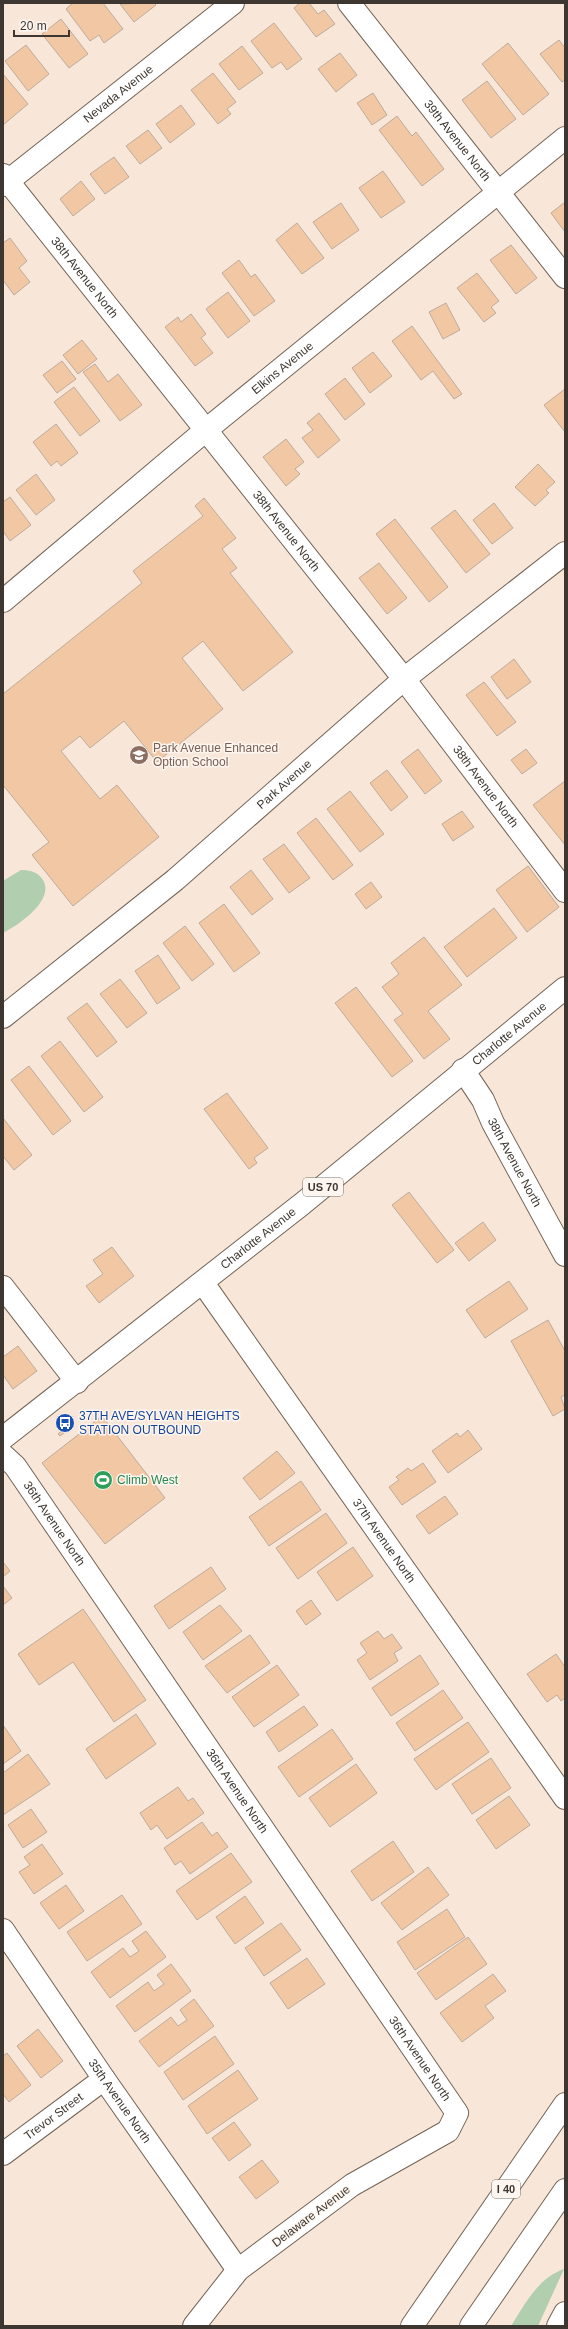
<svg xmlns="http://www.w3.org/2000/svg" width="568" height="2329" viewBox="0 0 568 2329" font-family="Helvetica,sans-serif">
  <rect width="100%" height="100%" fill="#f8e7d8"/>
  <path fill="#b1ceaf" d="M21,870C30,870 38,872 43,880C55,900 19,925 3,933V881Z
    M564,2269L538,2326H511C525,2304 538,2278 564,2269Z"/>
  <path fill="#f2c8a4" stroke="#bcab9d" d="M73,3H103L123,29L104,43L99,35L90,41L66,9Z
    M154,3L156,5L134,22L120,4Z
    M300,3H309L318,14L324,10L335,24L316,37L294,8Z
    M61,19L88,54L69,68L42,34Z
    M274,23L302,59L287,70L281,62L272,68L251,41Z
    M559,40L565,48V80L562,82L540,54Z
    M508,43L549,94L523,115L482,64Z
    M26,45L49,74L28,91L5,61Z
    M242,46L263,73L239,90L219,64Z
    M340,53L357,75L336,92L318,69Z
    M213,73L236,102L227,109L231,114L218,124L191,90Z
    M3,74L28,104L3,125Z
    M487,81L516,119L491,138L462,100Z
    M373,93L387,115L372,125L357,103Z
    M181,105L195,124L170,143L156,124Z
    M397,116L412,136L416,132L444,169L422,186L379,130Z
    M148,130L162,148L140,164L126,146Z
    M114,157L129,177L105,194L90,174Z
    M383,171L405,202L381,218L359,188Z
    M81,181L95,199L73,216L60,199Z
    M565,202V232L551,213Z
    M341,203L359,230L332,249L313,222Z
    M297,223L324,258L302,274L276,240Z
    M10,238L27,261L19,268L30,282L14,295L3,280V243Z
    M511,245L537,278L516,294L490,260Z
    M239,260L251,277L255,274L275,301L254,316L222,273Z
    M477,273L499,301L491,307L496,313L484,322L457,288Z
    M228,292L250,321L228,338L206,309Z
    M446,303L460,330L443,339L429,312Z
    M191,314L206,334L201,338L213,353L195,366L165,327L178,317L181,322Z
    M412,326L462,394L454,399L433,371L421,380L392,341Z
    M82,340L97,359L78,374L63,355Z
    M373,352L392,376L370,393L352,368Z
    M62,361L76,379L57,393L43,375Z
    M95,364L108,382L118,374L142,405L120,421L83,372Z
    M345,378L365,404L345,420L325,394Z
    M74,387L100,421L80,436L54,402Z
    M565,389V432L544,405Z
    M319,413L340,440L318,458L302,438L313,430L307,423Z
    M56,424L78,453L61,466L57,461L51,466L33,442Z
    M286,439L304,462L295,469L300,474L286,486L263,457Z
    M538,464L555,482L546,490L549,493L535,506L515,487Z
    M36,474L55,500L36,515L16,490Z
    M10,497L31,525L10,541L3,531V502Z
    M204,498L236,538L222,549L237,568L230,573L293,652L243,691L203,641L182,658L223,709L157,762L124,721L90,748L80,736L61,751L100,799L117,785L159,837L73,906L32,855L49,842L3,785V694L142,583L133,571L203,516L195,506Z
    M494,503L513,528L492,544L473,520Z
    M455,510L490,554L466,573L431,528Z
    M395,519L448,587L429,602L376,534Z
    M379,563L407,598L387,614L359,578Z
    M514,659L531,682L507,699L491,677Z
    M484,682L516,722L497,736L466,695Z
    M418,749L442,781L425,794L401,762Z
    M526,749L537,763L522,774L511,760Z
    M387,770L408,797L391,811L370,783Z
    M565,781V845L533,805Z
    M350,791L384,834L360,852L327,809Z
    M462,811L474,827L453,841L442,824Z
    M316,818L353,865L333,880L297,833Z
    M284,844L310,878L289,893L263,859Z
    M528,866L559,907L527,932L496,890Z
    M251,870L273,899L252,915L230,887Z
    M371,882L382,897L366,909L355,894Z
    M224,904L260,953L234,972L199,923Z
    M494,908L517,938L467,977L444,947Z
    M185,926L214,964L192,981L163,943Z
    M424,937L462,985L428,1011L450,1039L424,1059L394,1020L403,1014L382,987L399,974L391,963Z
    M158,955L180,988L157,1004L135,971Z
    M120,979L147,1013L127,1028L100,994Z
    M356,987L413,1061L392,1077L335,1003Z
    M87,1003L117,1042L97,1057L67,1018Z
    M60,1041L103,1097L84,1112L41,1056Z
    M29,1066L71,1121L53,1135L11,1080Z
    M227,1093L268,1148L254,1158L257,1163L249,1169L204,1109Z
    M3,1118L32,1155L14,1170L3,1156Z
    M409,1192L454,1250L437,1263L392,1205Z
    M483,1222L496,1240L469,1261L455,1243Z
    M112,1247L134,1276L99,1303L86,1286L103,1274L93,1260Z
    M509,1281L528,1309L485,1338L466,1310Z
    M548,1320L565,1351V1395L561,1397L565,1409L553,1416L511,1341Z
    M18,1346L37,1371L13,1389L3,1375V1357Z
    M102,1416L165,1498L105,1544L42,1463Z
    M66,1427L68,1430L60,1436L58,1434Z
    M468,1430L482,1449L448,1473L432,1451L457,1433L460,1437Z
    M277,1451L295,1473L260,1500L243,1478Z
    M423,1463L436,1482L402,1505L389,1487L399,1480L396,1477L408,1468L411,1471Z
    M301,1481L321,1510L269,1546L249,1517Z
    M445,1496L458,1514L429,1534L416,1516Z
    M326,1513L347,1543L298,1579L276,1548Z
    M353,1547L373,1576L337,1601L317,1572Z
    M3,1562L10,1571L3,1577Z
    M211,1567L226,1589L169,1629L154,1606Z
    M3,1586L12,1598L3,1605Z
    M311,1600L321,1614L306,1625L296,1611Z
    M220,1605L242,1631L203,1660L183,1632Z
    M83,1609L146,1700L114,1722L73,1662L39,1685L18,1654Z
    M378,1631L384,1639L392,1634L402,1648L394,1653L398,1661L370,1680L357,1660L367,1653L360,1643Z
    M250,1635L270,1663L227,1693L205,1666Z
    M556,1654L565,1667V1698L561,1701L557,1695L547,1702L527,1674Z
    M420,1655L439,1684L391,1716L372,1688Z
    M277,1665L299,1695L254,1727L232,1697Z
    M443,1690L463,1718L415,1751L396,1723Z
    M304,1706L318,1725L279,1752L266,1732Z
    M136,1714L156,1744L106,1779L86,1749Z
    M468,1722L489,1752L436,1790L414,1759Z
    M3,1725L21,1751L3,1764Z
    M332,1729L353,1759L299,1797L278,1767Z
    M28,1754L50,1784L3,1815V1773Z
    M491,1758L511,1788L472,1814L452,1784Z
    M356,1764L377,1793L330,1827L309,1798Z
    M178,1787L188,1801L193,1798L204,1813L167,1839L157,1825L151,1830L140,1813Z
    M509,1796L530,1825L496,1849L476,1820Z
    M31,1809L47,1832L23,1848L8,1825Z
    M202,1822L212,1836L217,1832L228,1847L190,1874L181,1861L175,1865L164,1848Z
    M393,1841L414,1872L372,1901L351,1871Z
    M42,1844L63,1874L34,1894L19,1872L30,1865L24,1857Z
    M231,1853L252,1882L197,1920L176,1891Z
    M428,1867L449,1895L402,1930L381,1903Z
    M66,1885L84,1911L59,1929L40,1903Z
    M122,1895L142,1924L87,1961L67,1932Z
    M245,1896L264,1923L235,1944L216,1917Z
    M447,1909L465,1937L415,1970L397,1942Z
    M281,1923L301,1950L264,1976L245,1948Z
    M146,1931L166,1957L110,1998L91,1972L123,1948L130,1957L139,1951L132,1941Z
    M468,1937L487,1964L436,2000L417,1973Z
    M307,1958L325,1984L288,2009L270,1983Z
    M171,1964L191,1991L135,2032L116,2006L148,1982L154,1991L164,1984L157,1975Z
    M493,1974L506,1991L485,2006L494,2018L462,2042L440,2013Z
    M194,1999L214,2026L159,2067L139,2041L171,2017L178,2026L187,2020L180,2010Z
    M38,2029L63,2061L41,2078L17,2046Z
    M215,2036L234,2064L183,2100L164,2072Z
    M7,2053L31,2085L9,2102L3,2094V2056Z
    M238,2070L258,2099L207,2134L188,2106Z
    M234,2122L251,2145L229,2161L212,2138Z
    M262,2160L279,2182L256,2199L239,2177Z"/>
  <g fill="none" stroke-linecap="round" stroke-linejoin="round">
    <defs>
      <g id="minor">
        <path id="s1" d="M349,3L565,277"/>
        <path id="s2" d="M3,175L404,679L565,891"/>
        <path id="s3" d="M3,185L233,3"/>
        <path id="s4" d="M3,601L206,430L565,138"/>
        <path id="s5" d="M3,1017L175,880L404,679L565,553"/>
        <path id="s6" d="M463,1070L483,1100L493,1123L565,1255"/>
        <path id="s7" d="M203,1283L565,1798"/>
        <path d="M3,1287L77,1382"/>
        <path id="s8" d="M3,1455L15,1466L457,2113L448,2131L352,2185L238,2270L194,2326"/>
        <path id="s9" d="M3,1930L104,2079L238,2270"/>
        <path id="s10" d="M3,2154L104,2079"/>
      </g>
      <g id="major">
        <path id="s11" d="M3,1438L302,1204L565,988"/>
      </g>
      <path id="highway" d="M412,2326L565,2104
        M471,2326L565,2190
        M558,2326L565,2313"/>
    </defs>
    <use href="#minor" stroke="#736457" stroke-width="24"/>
    <use href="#major" stroke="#736457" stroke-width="24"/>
    <use href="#highway" stroke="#736457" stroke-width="24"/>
    <use href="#minor" stroke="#fff" stroke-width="22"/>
    <use href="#major" stroke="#fff" stroke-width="22"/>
    <use href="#highway" stroke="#fff" stroke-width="22"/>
  </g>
  <defs>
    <symbol id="school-disc" viewBox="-11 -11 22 22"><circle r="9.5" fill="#8d6e63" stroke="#fdf6f0"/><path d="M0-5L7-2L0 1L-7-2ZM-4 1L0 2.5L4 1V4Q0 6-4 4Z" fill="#fff"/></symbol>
    <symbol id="bus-disc" viewBox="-11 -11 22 22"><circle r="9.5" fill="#1a4fb4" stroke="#fdf6f0"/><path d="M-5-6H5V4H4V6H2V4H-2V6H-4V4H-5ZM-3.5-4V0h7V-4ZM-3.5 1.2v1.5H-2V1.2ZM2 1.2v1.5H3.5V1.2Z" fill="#fff"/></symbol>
    <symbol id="stadium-disc" viewBox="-11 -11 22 22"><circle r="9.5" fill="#2e9e5b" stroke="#fdf6f0"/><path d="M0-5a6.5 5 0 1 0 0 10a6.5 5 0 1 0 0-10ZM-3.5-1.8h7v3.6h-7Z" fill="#fff"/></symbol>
  </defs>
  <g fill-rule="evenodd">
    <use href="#school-disc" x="128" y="744" width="22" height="22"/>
    <use href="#bus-disc" x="54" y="1412" width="22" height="22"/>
    <use href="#stadium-disc" x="92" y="1469" width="22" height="22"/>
  </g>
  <g text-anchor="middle" stroke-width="3" stroke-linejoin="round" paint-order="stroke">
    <g fill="#fdf6f0" stroke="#77706a" stroke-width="1">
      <rect x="303" y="1178" width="40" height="18" rx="3"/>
      <rect x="492" y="2180" width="28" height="18" rx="3"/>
    </g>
    <g font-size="11" font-weight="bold" fill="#3e3731">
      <text x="323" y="1191">US 70</text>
      <text x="506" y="2193">I 40</text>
    </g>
    <g font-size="12" fill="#3e3731" stroke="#fdf6f0">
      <text dy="4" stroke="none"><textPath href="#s3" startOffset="147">Nevada Avenue</textPath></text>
      <text dy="4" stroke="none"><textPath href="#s1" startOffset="175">39th Avenue North</textPath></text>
      <text dy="4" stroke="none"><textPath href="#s2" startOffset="131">38th Avenue North</textPath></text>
      <text dy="4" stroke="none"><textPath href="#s4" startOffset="364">Elkins Avenue</textPath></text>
      <text dy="4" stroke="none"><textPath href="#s2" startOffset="455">38th Avenue North</textPath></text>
      <text dy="4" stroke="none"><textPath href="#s5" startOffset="365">Park Avenue</textPath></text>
      <text dy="4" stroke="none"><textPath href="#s2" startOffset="779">38th Avenue North</textPath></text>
      <text dy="4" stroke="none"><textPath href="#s11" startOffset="648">Charlotte Avenue</textPath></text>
      <text dy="4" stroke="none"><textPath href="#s6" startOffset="106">38th Avenue North</textPath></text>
      <text dy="4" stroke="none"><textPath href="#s11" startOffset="324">Charlotte Avenue</textPath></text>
      <text dy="4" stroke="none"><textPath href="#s8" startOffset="86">36th Avenue North</textPath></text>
      <text dy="4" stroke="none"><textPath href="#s7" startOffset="315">37th Avenue North</textPath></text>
      <text dy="4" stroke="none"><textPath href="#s8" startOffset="410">36th Avenue North</textPath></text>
      <text dy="4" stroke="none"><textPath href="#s8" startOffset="734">36th Avenue North</textPath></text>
      <text dy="4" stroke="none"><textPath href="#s9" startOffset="207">35th Avenue North</textPath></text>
      <text dy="4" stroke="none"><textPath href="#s10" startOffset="63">Trevor Street</textPath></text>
      <text transform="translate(311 2216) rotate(-37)" y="4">Delaware Avenue</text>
    </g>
    <g font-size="12" fill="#785e54" stroke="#fdf6f0" text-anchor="start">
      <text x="153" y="752">Park Avenue Enhanced<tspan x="153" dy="14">Option School</tspan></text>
    </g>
    <g font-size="12" fill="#164399" stroke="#fdf6f0" text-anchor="start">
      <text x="79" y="1420">37TH AVE/SYLVAN HEIGHTS<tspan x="79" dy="14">STATION OUTBOUND</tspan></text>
    </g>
    <g font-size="12" fill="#27864d" stroke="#fdf6f0" text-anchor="start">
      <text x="117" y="1484">Climb West</text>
    </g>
  </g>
  <rect width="568" height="2329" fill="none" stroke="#3e3731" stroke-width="8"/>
  <path d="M14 30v6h55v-6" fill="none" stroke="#3e3731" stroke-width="2"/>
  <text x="20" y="30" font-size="12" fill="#3e3731" stroke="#fdf6f0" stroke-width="3" paint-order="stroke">20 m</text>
</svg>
